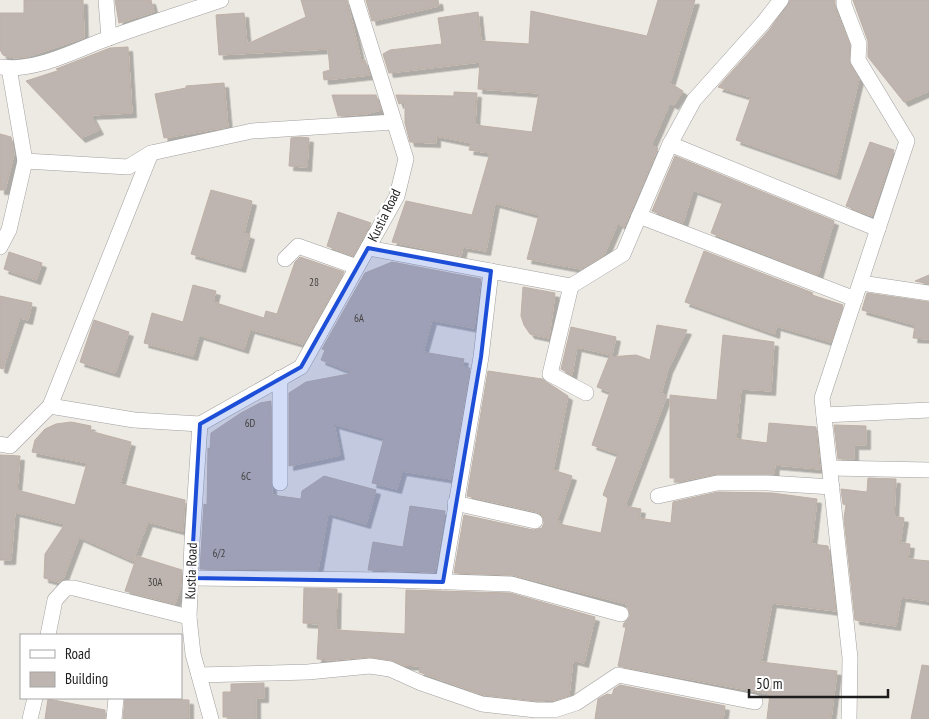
<svg xmlns="http://www.w3.org/2000/svg" width="929" height="719" font-family="'PT Sans Narrow',sans-serif">
<defs>
<filter id="shadow"><feDropShadow dx="4.5" dy="4.5" stdDeviation="0" flood-color="#0004"/></filter>
</defs>
<rect width="100%" height="100%" fill="#ede9e3"/>
<!-- building -->
<g fill="#beb5b0" stroke="#beb0a6" filter="url(#shadow)">
<polygon points="24,0 83,0 84,38 26,57 15,58 3,55 0,50 0,13 24,13"/>
<polygon points="115,0 151,0 154,12 119,23"/>
<polygon points="301,0 347,0 361,61 365,60 370,75 324,80 323,72 330,70 328,49 219,55 216,15 244,13 247,44 306,17"/>
<polygon points="366,0 438,0 439,6 372,21"/>
<polygon points="658,0 695,0 670,83 683,91 674,105 670,103 651,146 658,148 624,227 618,223 604,255 581,269 527,259 539,215 495,203 486,251 463,247 461,256 392,242 406,201 472,215 490,153 469,150 471,143 436,136 436,143 410,142 405,123 405,102 399,104 396,95 454,96 454,92 477,93 475,125 532,132 539,93 478,89 480,62 389,73 383,54 390,50 442,44 438,18 478,12 481,41 529,44 531,11 647,36"/>
<polygon points="790,0 835,0 835,8 850,45 850,64 859,79 836,175 736,140 751,97 718,87 770,29"/>
<polygon points="853,0 929,0 929,91 904,102 868,57 868,41"/>
<polygon points="128,47 132,113 91,115 99,130 81,138 26,81 60,70 56,69 110,48"/>
<polygon points="224,83 228,127 164,138 155,94 186,88 186,86"/>
<polygon points="332,95 376,95 381,110 366,114 338,116"/>
<polygon points="0,134 11,137 14,154 5,190 0,190"/>
<polygon points="300,137 309,138 307,167 289,166 291,138"/>
<polygon points="870,142 894,150 872,216 846,206"/>
<polygon points="675,156 834,221 818,275 711,233 723,201 693,190 683,223 652,211"/>
<polygon points="211,190 252,201 244,233 250,235 241,268 191,254"/>
<polygon points="338,212 371,223 353,256 327,246"/>
<polygon points="704,251 813,293 812,295 843,305 831,342 776,326 775,334 685,302"/>
<polygon points="9,252 42,263 36,280 4,269"/>
<polygon points="300,257 344,272 303,344 250,329 244,349 199,335 193,356 144,343 152,313 183,322 193,285 216,291 213,302 264,318 266,311 277,314 295,262"/>
<polygon points="392,262 481,279 474,328 432,320 423,352 464,359 462,367 470,368 451,479 402,471 397,489 372,483 384,438 334,424 340,455 289,466 289,393 306,382 354,373 321,360 325,350 322,349 365,273"/>
<polygon points="929,275 929,284 915,281"/>
<polygon points="523,287 555,293 549,338 530,334 524,325 521,316"/>
<polygon points="867,293 929,302 929,339 913,338 915,325 862,310"/>
<polygon points="0,296 32,303 28,320 20,318 3,369 0,368"/>
<polygon points="94,320 129,332 115,373 80,362"/>
<polygon points="657,325 687,330 668,369 661,394 667,395 625,506 641,509 639,518 671,523 673,502 718,492 772,493 817,499 812,544 828,546 836,611 772,603 761,662 837,671 831,719 767,719 770,694 618,666 626,627 623,627 624,623 630,616 627,604 513,575 454,573 464,515 533,530 542,528 544,523 542,514 537,512 467,496 488,371 542,379 568,396 553,470 572,476 557,520 560,521 559,524 601,533 608,498 603,495 618,454 592,445 610,392 597,387 609,357 636,355 650,360"/>
<polygon points="571,327 616,337 612,355 577,347 572,375 561,369"/>
<polygon points="723,335 774,342 771,391 741,389 736,439 767,443 769,423 816,427 820,469 775,465 774,474 717,474 676,482 676,478 670,478 670,395 717,400"/>
<polygon points="271,401 272,495 301,499 302,491 324,476 376,490 366,524 328,513 318,570 200,569 204,504 207,505 208,448 210,449 211,433 241,413 260,403"/>
<polygon points="71,422 91,426 90,431 131,442 120,484 185,500 183,531 148,522 133,561 79,537 63,579 59,582 44,578 45,554 65,524 15,512 11,560 0,560 0,455 20,456 17,490 75,505 87,463 32,452 35,440 45,429 56,424"/>
<polygon points="834,425 866,426 866,445 854,445 854,459 838,459"/>
<polygon points="868,478 896,479 894,516 904,518 900,543 910,544 908,559 929,561 929,601 901,597 896,626 855,620 844,518 846,505 843,504 841,489 867,492"/>
<polygon points="410,506 445,511 435,572 368,570 373,542 403,547"/>
<polygon points="137,556 182,570 181,586 175,604 125,591"/>
<polygon points="304,588 337,589 336,630 405,634 406,590 510,593 595,617 584,663 573,660 569,696 554,700 537,701 484,695 419,672 421,666 403,665 391,660 369,657 333,660 317,659 319,624 303,623"/>
<polygon points="922,665 929,666 929,719 911,719"/>
<polygon points="264,683 264,698 256,698 256,719 229,719 229,717 223,717 223,692 231,692 231,684"/>
<polygon points="620,685 725,706 723,719 595,719 598,699 607,694 612,695 614,689"/>
<polygon points="125,698 189,700 189,719 123,719"/>
<polygon points="48,699 105,710 105,719 45,719"/>
</g>
<g fill="none" stroke-linecap="round" stroke-linejoin="round">
<!-- minor casing -->
<g stroke="#a1a1a1" stroke-width="16">
<g id="minor">
<polyline points="106,0 109,38"/>
<polyline points="844,0 844,5 859,44 858,60 907,141 822,398 850,658 849,719"/>
<path d="M0,67C37,72 75,50 109,38C146,24 184,13 221,0"/>
<polyline points="670,144 878,229"/>
<polyline points="25,161 128,167 151,153 252,131 394,122"/>
<polyline points="639,216 855,299"/>
<polyline points="0,247 9,230 25,161 9,68"/>
<polyline points="368,248 571,286 623,254 670,144 694,100 763,23 781,0"/>
<polyline points="285,259 298,246 357,267"/>
<polyline points="861,283 929,293"/>
<polyline points="571,286 550,374 586,393"/>
<polyline points="50,406 151,153"/>
<polyline points="824,415 929,410"/>
<polyline points="200,424 301,367 397,196 406,159 356,0"/>
<polyline points="200,424 192,542 189,617 193,654 211,719"/>
<polyline points="0,444 10,446 50,406 134,420 200,424"/>
<polyline points="830,468 929,470"/>
<polyline points="280,483 280,378"/>
<polyline points="658,496 717,483 768,483 832,487"/>
<polyline points="455,503 535,521"/>
<polyline points="191,578 392,580 511,584 621,614"/>
<polyline points="443,582 481,357 491,271"/>
<polyline points="48,635 55,600 66,588 74,588 189,617"/>
<polyline points="199,675 308,672 370,666 390,669 421,683 482,704 536,710 554,710 576,703 618,675 755,702"/>
<polyline points="30,719 35,698"/>
<polyline points="114,719 116,698"/>
</g>
</g>
<!-- minor -->
<use href="#minor" stroke="#fff" stroke-width="15"/>
</g>
<!-- marked area -->
<path fill="#1d4ed8" fill-opacity="0.2" stroke="#1d4ed8" stroke-width="4" stroke-linejoin="round" d="M368,248L491,271L481,357L443,582L191,578L200,424L301,367Z"/>
<g text-anchor="middle" stroke-width="4.5" stroke-linejoin="round" paint-order="stroke">
<!-- number labels -->
<g font-size="11" fill="#454342">
<text x="314" y="286">28</text>
<text x="359" y="322">6A</text>
<text x="250" y="427">6D</text>
<text x="246" y="480">6C</text>
<text x="219" y="557">6/2</text>
<text x="155" y="586">30A</text>
</g>
<!-- street labels -->
<g font-size="14" fill="#1d1d1d" stroke="#fff">
<text transform="translate(384 215) rotate(-64)" y="5">Kustia Road</text>
<text transform="translate(191 571) rotate(-88)" y="5">Kustia Road</text>
</g>
</g>
<!-- legend -->
<rect x="20" y="634" width="162" height="65" fill="#ffffff" stroke="#a5a5a5"/>
<rect x="30" y="650" width="25" height="8" fill="#ffffff" stroke="#a5a5a5"/>
<text x="65" y="659" font-size="15" fill="#1d1d1d">Road</text>
<rect x="30" y="672" width="25" height="15" fill="#beb5b0" stroke="#a5a5a5"/>
<text x="65" y="684" font-size="15" fill="#1d1d1d">Building</text>
<!-- scale -->
<path d="M749 689v8h139v-8" fill="none" stroke="#1d1d1d" stroke-width="2.5"/>
<text x="756" y="689" font-size="15" fill="#1d1d1d" stroke="#ffffff" stroke-width="4" paint-order="stroke">50 m</text>
</svg>
